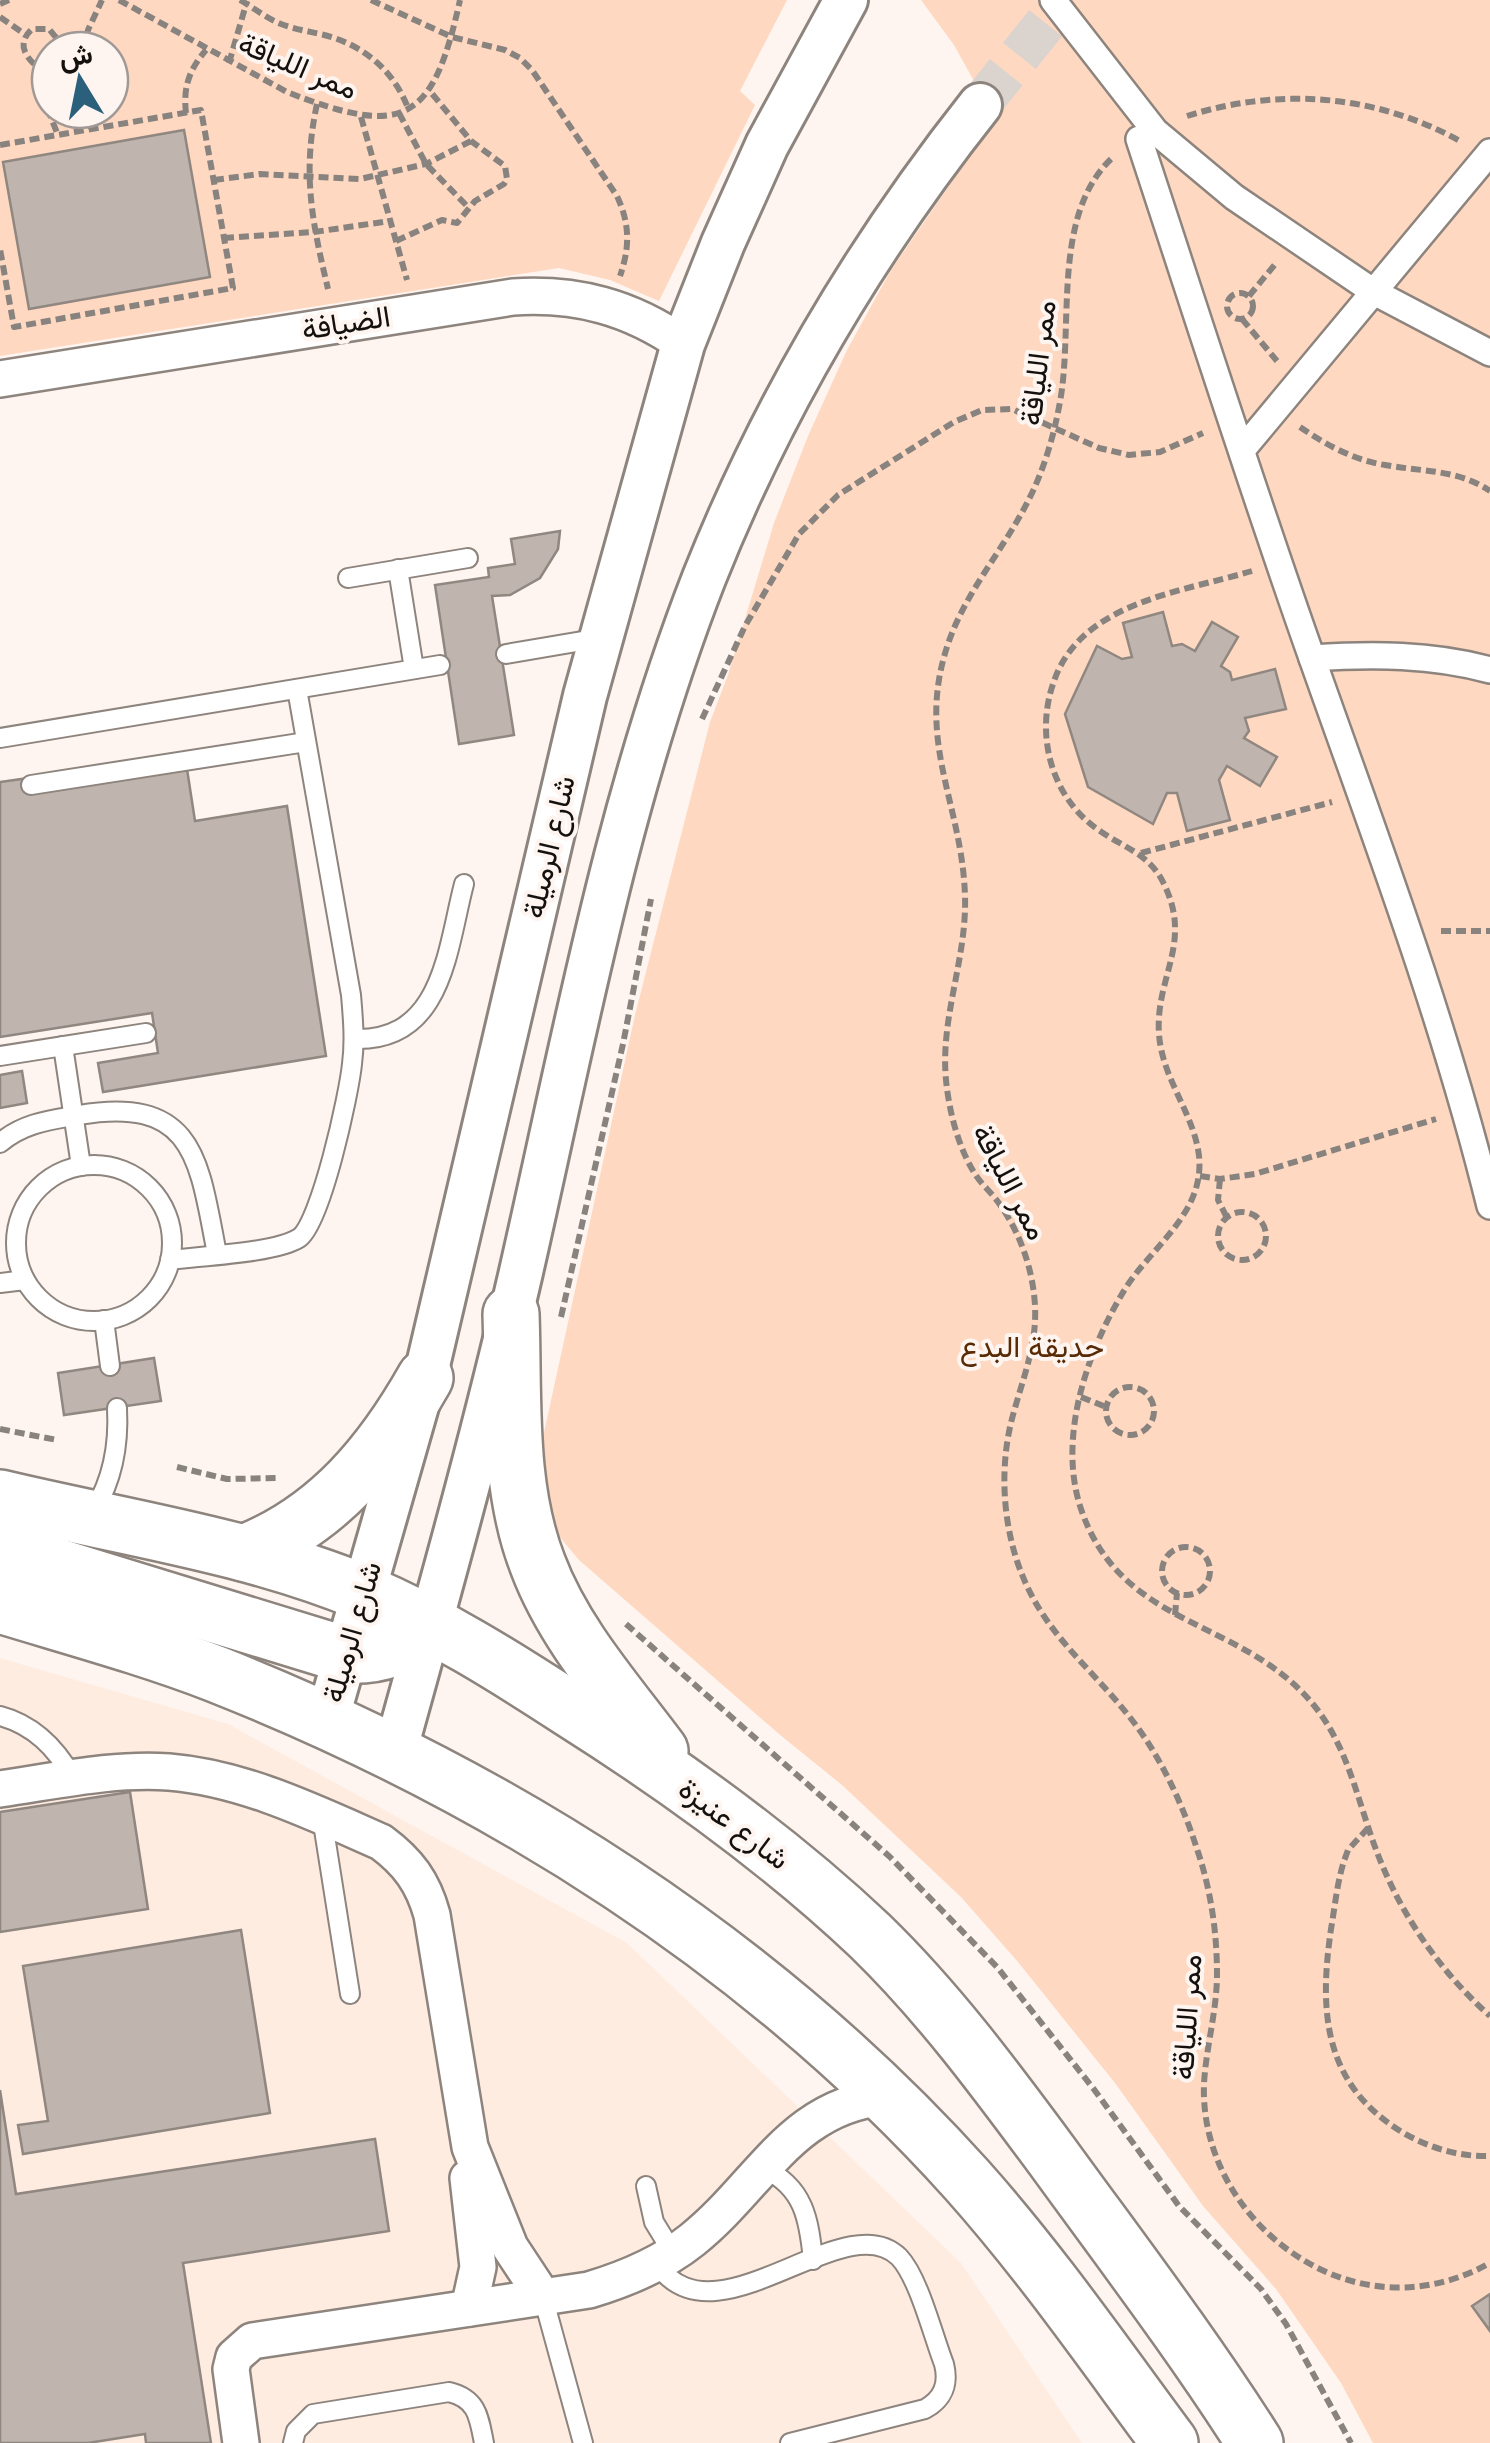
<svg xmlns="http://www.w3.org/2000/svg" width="1490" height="2443" font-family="Poppins,Vazirmatn,sans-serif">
<rect width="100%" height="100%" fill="#fef5f0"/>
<!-- built -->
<polygon fill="#ffece1" points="0,1658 228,1724 627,1943 961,2263 1082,2443 0,2443"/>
<!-- green -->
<g fill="#fed8c1" fill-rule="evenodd">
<path d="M0,0H787L740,91L755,105L659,301L610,280L559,268L0,356ZM50,50H110V110H50Z"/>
<polygon points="921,0 1490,0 1490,2443 1373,2443 1341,2383 1276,2289 1203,2206 1115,2083 1018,1962 961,1897 842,1785 779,1734 579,1560 553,1529 540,1451 635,1015 710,722 728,675 774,523 808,436 847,350 891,270 995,119 954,45"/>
</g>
<!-- building -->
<g fill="#bfb4ae" stroke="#918781" stroke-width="2.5">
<polygon points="184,130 210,277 29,309 3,162"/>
<polygon points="560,531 558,549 540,578 510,595 492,596 514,735 459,744 435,585 489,577 488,568 515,564 511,539"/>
<polygon points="1163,612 1172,646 1182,644 1195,651 1212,622 1238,637 1221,666 1230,672 1232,680 1275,669 1286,709 1245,718 1249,731 1244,738 1277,757 1260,786 1227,766 1219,780 1230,820 1187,831 1177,793 1167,793 1153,824 1088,787 1065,714 1097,646 1122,659 1132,657 1123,623"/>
<polygon points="187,769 195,821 287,806 326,1056 103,1092 98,1063 158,1053 152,1013 0,1037 0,782 29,778 32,794"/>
<polygon points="22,1071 27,1103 0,1108 0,1075"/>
<polygon points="154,1358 161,1401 64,1415 58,1373"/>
<polygon points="130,1792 148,1909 0,1932 0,1812"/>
<polygon points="241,1930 270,2113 23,2154 18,2125 48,2121 23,1966"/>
<polygon points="0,2090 16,2194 375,2139 389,2231 183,2263 211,2443 146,2443 145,2434 88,2443 0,2443"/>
<polygon points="1490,2294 1490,2331 1472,2306"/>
</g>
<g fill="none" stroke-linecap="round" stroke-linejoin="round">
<!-- tertiary-tunnel -->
<polyline stroke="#dbd3ce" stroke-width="42" stroke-dasharray="42 21" stroke-linecap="butt" points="980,105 1064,0"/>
<!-- service casing -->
<g stroke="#8e847e" stroke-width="22">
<g id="service">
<polyline points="398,569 414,669"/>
<polyline points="348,578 468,558"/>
<polyline points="506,654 600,638"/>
<polyline points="0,738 440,665"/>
<polyline points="31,785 306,742"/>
<path d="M354,1039C443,1042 447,949 464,884"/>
<polyline points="63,1046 81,1166"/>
<polyline points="0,1056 146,1033"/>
<path d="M0,1143C23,1123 50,1120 79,1115C196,1095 199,1162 217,1254"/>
<circle cx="94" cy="1243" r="78"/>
<path d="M170,1260C200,1256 276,1253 299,1238C321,1223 349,1094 352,1064C355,1041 353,1018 351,995L297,689"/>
<polyline points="0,1283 25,1280"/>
<polyline points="104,1320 110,1366"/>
<path d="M94,1510C113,1479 119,1444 117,1408"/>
<path d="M0,1716C34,1725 56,1748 73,1778"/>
<polyline points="322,1817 350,1994"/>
<path d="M763,2168C804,2187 809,2219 813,2260"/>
<polyline points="646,2186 654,2222 673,2253"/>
<path d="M657,2264C715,2349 844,2203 899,2257C919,2278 933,2336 944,2364C949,2384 943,2399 925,2409L790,2443"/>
<polyline points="543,2297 583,2443"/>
<path d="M293,2443L296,2431L313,2414L449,2392C478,2399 479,2418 484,2443"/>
</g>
</g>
<!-- pedestrian casing -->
<g stroke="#8e847e" stroke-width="30">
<g id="pedestrian">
<polyline points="1053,0 1155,131 1234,197 1374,292 1490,353"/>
<path d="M1139,139C1196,312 1251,486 1312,658C1376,839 1444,1019 1490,1206"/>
<polyline points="1242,450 1490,152"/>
<path d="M1312,658C1372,654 1432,654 1490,670"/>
</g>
</g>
<!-- minor casing -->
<g stroke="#8e847e" stroke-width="40">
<g id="minor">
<path d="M0,379L513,297C577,293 630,307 683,344"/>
<path d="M0,1789C56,1781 112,1768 169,1772C243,1778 313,1812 381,1842C408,1862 423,1882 432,1915L470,2147L510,2247L543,2297"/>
<polyline points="468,2178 478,2267 469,2308"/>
<path d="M241,2443L231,2369L234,2357L252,2341L589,2290C626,2279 662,2264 692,2240C760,2186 791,2105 886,2097"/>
</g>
</g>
<!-- tertiary casing -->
<g stroke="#8e847e" stroke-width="48">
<g id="tertiary">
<polyline points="327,1720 425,1378 585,696 683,344 723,243 767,145 846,0"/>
<path d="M395,1752C439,1593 484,1433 521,1272C574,1039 617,801 704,578C772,407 866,249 980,105"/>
</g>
</g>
<!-- primary casing -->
<g stroke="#8e847e" stroke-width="60">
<g id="primary">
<path d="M511,1314C514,1397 507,1486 538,1565C564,1634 616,1692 660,1751"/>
<path d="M0,1498C121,1527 248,1545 364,1593C437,1624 504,1666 570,1709C676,1776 779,1850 870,1936C939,2003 995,2079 1052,2156C1121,2251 1192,2344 1255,2443"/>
<path d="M0,1549L346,1655C381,1657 404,1647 430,1624"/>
<path d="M244,1553C328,1520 382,1454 425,1378"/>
<path d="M0,1605C72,1627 146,1647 216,1674C499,1786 762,1952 967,2180C1041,2263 1104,2354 1170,2443"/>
</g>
</g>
<!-- path -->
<g stroke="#89837f" stroke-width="6" stroke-dasharray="10 5" stroke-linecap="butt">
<path d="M119,0L287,92C404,138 433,123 460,0"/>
<path d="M240,0C254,8 266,18 281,24C294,29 307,31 320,34C361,43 393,69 408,108"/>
<path d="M371,0L452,37L505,50L520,58L532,70L617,196C630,224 630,247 620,276"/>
<polyline points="0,4 9,0"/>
<polyline points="0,17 26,35"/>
<polyline points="83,50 88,30 102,0"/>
<path d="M50,62L33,63C21,51 20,40 32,29H49L59,41V50"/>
<polyline points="229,63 247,1"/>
<polyline points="41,64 45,103 58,135"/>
<path d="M317,104C302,173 312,222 328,289"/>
<polyline points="89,110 91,129"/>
<path d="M186,113C183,87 189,70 206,50"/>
<polyline points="399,113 426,164 468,207"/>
<path d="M1187,116C1279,87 1375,94 1460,141"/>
<polyline points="361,117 407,280"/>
<polyline points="0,145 201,110 233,288 14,327 0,249"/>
<path d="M1111,159C1050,218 1075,330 1059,407C1053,439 1043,472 1028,501C1004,549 967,590 949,641C914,740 962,801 965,896C967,959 940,1017 946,1080C949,1111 958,1147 975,1174C981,1184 991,1192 998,1202C1020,1232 1033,1269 1035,1306C1037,1345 1023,1378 1013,1415C1000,1462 1002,1515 1017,1561C1041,1633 1088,1663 1132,1720C1162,1759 1183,1805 1198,1852C1211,1891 1217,1933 1217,1974C1217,2011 1206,2047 1204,2084C1201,2164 1252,2238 1324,2271C1379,2296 1438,2292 1490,2263"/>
<polyline points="214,180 260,174 360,179 426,164 471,141"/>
<polyline points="224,238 314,232 390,221"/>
<polyline points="396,241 442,220 457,223 475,201 504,184 507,179 505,166 471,141 429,90"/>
<circle cx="1240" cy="306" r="13"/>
<polyline points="1249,296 1277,262"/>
<polyline points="1242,319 1277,361"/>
<path d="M1300,427C1326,445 1354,460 1385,465C1423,472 1457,469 1490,491"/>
<path d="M1252,571C1182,592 1079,602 1053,684C1035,737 1052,799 1100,831C1123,847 1149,854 1163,882C1194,943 1155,976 1159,1034C1162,1079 1194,1113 1199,1156C1205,1213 1152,1246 1125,1289C1087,1351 1057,1438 1081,1509C1120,1624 1230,1618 1303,1693C1351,1742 1357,1807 1383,1867C1407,1924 1445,1976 1490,2016"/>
<polyline points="702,719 745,626 799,534 838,495 954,422 982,410 1012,409 1099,448 1129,455 1160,452 1203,433"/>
<polyline points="1141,853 1332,802"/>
<polyline points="1441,931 1490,931"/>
<polyline points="1200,1176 1220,1179 1255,1174 1436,1119"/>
<polyline points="1220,1179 1218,1200 1227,1218"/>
<circle cx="1242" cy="1236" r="24"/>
<polyline points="561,1317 623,1044 651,899"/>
<circle cx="1130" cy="1411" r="24"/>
<polyline points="1081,1397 1106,1407"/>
<polyline points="0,1429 57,1440"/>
<polyline points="177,1467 227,1479 280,1478"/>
<circle cx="1186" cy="1571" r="24"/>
<polyline points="1175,1615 1177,1593"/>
<polyline points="626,1624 890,1857 997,1967 1093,2088 1179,2206 1261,2289 1286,2324 1351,2443"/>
<path d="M1368,1828L1348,1850L1344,1861C1337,1883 1335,1906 1331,1929C1319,2011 1323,2084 1402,2132C1429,2148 1459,2157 1490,2156"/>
</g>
<!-- service -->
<use href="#service" stroke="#fff" stroke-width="18"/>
<!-- pedestrian -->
<use href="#pedestrian" stroke="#fff" stroke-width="25"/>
<!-- minor -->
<use href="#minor" stroke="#fff" stroke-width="35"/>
<!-- tertiary -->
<use href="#tertiary" stroke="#fff" stroke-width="42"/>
<!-- primary -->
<use href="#primary" stroke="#fff" stroke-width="55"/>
</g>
<g text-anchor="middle" stroke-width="8" stroke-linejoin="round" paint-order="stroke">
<!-- street labels -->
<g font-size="30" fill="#13100e" stroke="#fef5f0">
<text transform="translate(298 66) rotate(23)" y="10">ممر اللياقة</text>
<text transform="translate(346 323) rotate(-9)" y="10">الضيافة</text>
<text transform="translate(1038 363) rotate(-83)" y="10">ممر اللياقة</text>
<text transform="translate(549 847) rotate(-77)" y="10">شارع الرميلة</text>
<text transform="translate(1010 1182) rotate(62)" y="10">ممر اللياقة</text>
<text transform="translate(352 1632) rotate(-74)" y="10">شارع الرميلة</text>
<text transform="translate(734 1824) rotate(37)" y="10">شارع عنيزة</text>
<text transform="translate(1187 2017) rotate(-86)" y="10">ممر اللياقة</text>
</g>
<!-- park labels -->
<g font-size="30" fill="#582a05" stroke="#fef5f0">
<text x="1032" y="1357">حديقة البدع</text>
</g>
</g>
<!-- north arrow -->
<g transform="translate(80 80) rotate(350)"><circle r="48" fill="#fef5f0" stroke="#a09996" stroke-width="2.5"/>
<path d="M0-8L18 38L0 25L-18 38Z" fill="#2a607b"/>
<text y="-15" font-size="28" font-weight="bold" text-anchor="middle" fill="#13100e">ش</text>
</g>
</svg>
